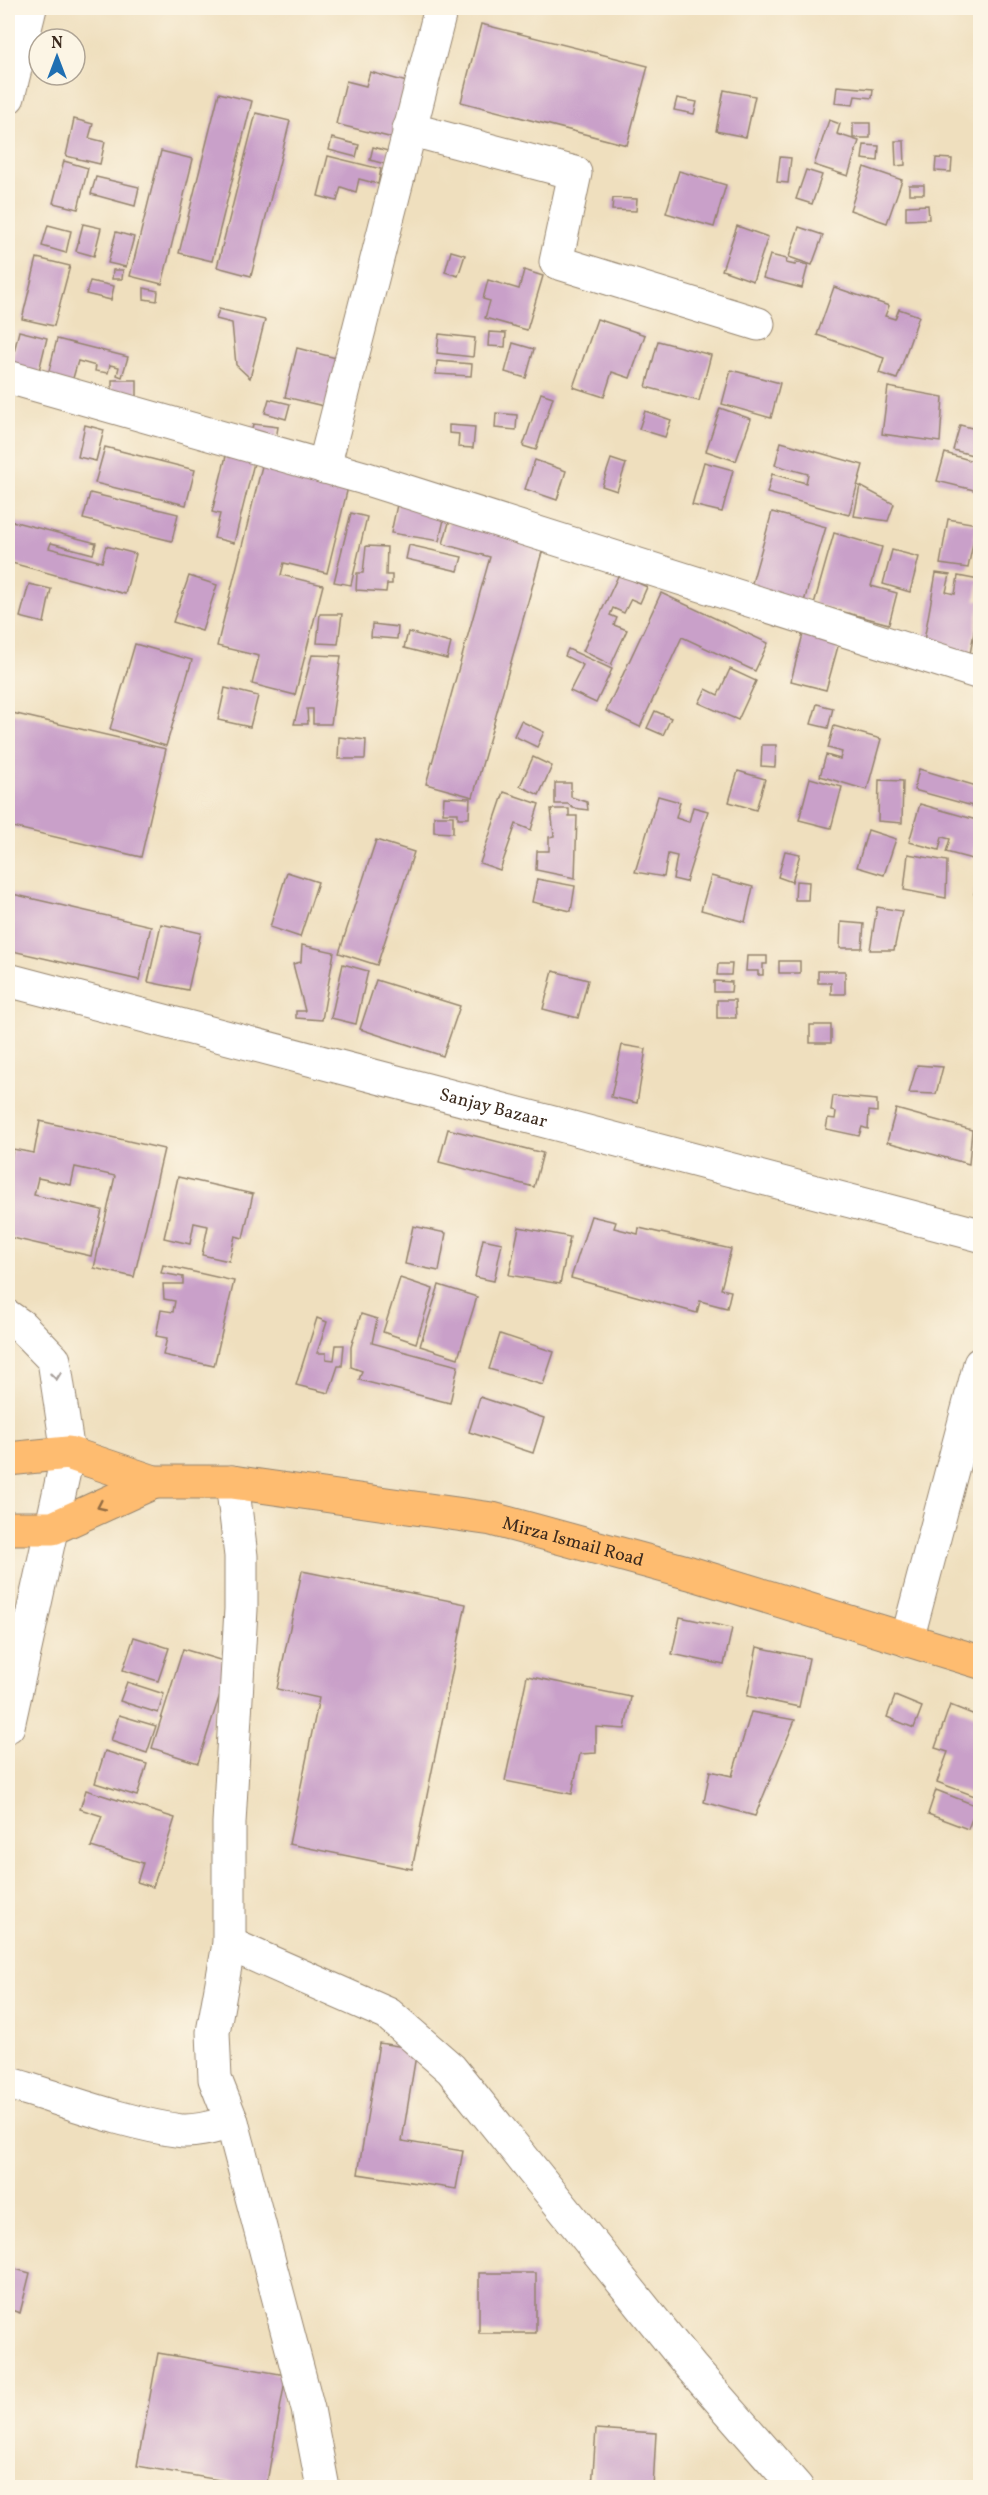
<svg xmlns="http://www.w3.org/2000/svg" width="988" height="2495" font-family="Vollkorn,serif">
<rect width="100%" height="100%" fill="#fcf5e5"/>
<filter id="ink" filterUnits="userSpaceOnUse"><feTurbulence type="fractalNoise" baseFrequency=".0167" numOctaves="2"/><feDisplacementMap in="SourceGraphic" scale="12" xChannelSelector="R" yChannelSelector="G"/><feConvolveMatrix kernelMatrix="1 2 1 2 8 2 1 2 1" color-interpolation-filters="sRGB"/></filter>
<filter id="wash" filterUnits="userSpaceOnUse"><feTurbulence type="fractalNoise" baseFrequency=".008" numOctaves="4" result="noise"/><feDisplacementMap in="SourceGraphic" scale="24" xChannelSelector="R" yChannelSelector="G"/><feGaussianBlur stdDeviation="1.35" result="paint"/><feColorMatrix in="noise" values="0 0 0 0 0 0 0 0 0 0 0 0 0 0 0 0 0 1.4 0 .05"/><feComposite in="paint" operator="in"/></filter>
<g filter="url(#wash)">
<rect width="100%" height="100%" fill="#efdfbe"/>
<g id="blocks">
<!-- building -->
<g fill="#c9a0c9">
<polygon points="481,24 648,66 627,145 461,102"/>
<polygon points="370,72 407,82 393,138 336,124 346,81 366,86"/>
<polygon points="837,86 873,89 872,98 855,96 853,105 835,103"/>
<polygon points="724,90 755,96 746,137 716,131"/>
<polygon points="219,93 252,101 212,261 179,253"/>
<polygon points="677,98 697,102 694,114 674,110"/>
<polygon points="256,113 290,121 251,276 217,267"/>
<polygon points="74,119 93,124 89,138 105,142 100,164 66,156"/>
<polygon points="829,120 840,124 837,134 859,141 848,176 814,165"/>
<rect x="853" y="123" width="17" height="15"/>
<polygon points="332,138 359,145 356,157 329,150"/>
<polygon points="895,141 904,141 905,165 896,166"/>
<polygon points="864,145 879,146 878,161 862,159"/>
<polygon points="373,147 388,151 385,164 370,160"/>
<polygon points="161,151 193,159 162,284 130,276"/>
<polygon points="328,156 381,169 378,184 359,179 356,192 341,187 337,201 318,196"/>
<polygon points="780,157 791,158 788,183 777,182"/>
<polygon points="936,158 952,159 951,172 935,171"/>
<polygon points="64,161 88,168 78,209 53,203"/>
<polygon points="864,167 902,180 887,223 850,210"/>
<polygon points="806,170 822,175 812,204 796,199"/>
<polygon points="679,171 726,185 714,227 666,213"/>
<polygon points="96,177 139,187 135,206 91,194"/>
<rect x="909" y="185" width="15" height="9"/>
<polygon points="613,198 637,199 636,211 612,210"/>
<polygon points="928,205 929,219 906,220 906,206"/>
<polygon points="83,224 101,228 94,256 76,251"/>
<polygon points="48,225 71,231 66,253 42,246"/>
<polygon points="737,226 768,237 753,281 722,270"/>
<polygon points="799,227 823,235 812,265 789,257"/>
<polygon points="116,232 134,237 126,267 108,263"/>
<polygon points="451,251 465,255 458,276 445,272"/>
<polygon points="770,255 787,259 786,263 795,265 796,262 808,265 802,288 763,278"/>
<polygon points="37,258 70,266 54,326 22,319"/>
<polygon points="113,270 123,270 122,279 112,279"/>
<polygon points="524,270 543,276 527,330 485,318 490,301 483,299 488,280 519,289"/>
<polygon points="90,281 114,286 111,300 86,294"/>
<polygon points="834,287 889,306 885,316 895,319 899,309 919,316 897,379 879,373 884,358 817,335"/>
<polygon points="144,288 158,291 157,301 144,299"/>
<polygon points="219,309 265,320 250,378 236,365 232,323 216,319"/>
<polygon points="597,319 645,335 630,378 612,372 604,397 573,387"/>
<polygon points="19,331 47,338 37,379 9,373"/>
<polygon points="489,332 506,333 505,347 488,346"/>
<polygon points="439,334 475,338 473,357 437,353"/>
<polygon points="57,339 128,357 122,377 117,375 119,367 110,365 108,373 95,371 96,366 78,361 71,385 47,379"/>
<polygon points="658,341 711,355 699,401 646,387"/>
<polygon points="513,343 534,349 526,378 505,372"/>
<polygon points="297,348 344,360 332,408 285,397"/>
<polygon points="437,361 472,364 471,376 436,374"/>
<polygon points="731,370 780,383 771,418 722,404"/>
<rect x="112" y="380" width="25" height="17"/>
<polygon points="888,387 943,397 940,442 882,434"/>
<polygon points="541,393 553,397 536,450 523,446"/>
<polygon points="269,399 290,404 286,419 265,413"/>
<polygon points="720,408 751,419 736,461 706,451"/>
<polygon points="645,411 671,420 665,437 639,429"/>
<polygon points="496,413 517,415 516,430 495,428"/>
<polygon points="253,424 278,427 275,445 250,441"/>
<polygon points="85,425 104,430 96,461 78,457"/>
<polygon points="449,425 475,427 473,448 458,447 459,434 449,433"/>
<polygon points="960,425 980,430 980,457 953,450"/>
<polygon points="781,442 863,465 849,515 767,493 772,474 806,483 808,474 775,465"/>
<polygon points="229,444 257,451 234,543 214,538 220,514 212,512"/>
<polygon points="105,447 195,470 186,505 95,483"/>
<polygon points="945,453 980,463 978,491 937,481"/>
<polygon points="264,458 350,479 327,573 284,563 281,575 323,585 295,695 252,684 259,656 217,646"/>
<polygon points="611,459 626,464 617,491 602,486"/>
<polygon points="535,460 566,471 557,500 525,489"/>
<polygon points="704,462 733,470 722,512 692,505"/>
<polygon points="860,486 894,504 888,521 854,516"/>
<polygon points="90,493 178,514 172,541 83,519"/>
<polygon points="398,500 446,511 439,541 391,533"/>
<polygon points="772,512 826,527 803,605 750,590"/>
<polygon points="351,513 367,517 351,585 334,582"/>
<polygon points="450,519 544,545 473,797 426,784 490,557 443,544"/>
<polygon points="948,519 977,524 968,568 940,564"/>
<polygon points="8,520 96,543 93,554 51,543 49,548 102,562 106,546 136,554 125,594 8,562"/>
<polygon points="834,533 882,547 871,586 897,593 889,624 814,604"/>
<polygon points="409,545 462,557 458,571 406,559"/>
<polygon points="366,546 387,547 386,575 392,575 392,584 387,584 386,592 356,590 357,573 363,573"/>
<polygon points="892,550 919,557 910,592 883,584"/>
<polygon points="936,573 950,575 946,592 955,594 958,576 979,580 975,600 980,601 970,654 923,646"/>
<polygon points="619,574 647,587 640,603 631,599 624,613 613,608 610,615 617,618 614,625 627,630 611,665 583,651"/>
<polygon points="189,576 217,585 202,631 173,622"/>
<polygon points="29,584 51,589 44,623 20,617"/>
<polygon points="661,593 768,643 755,671 682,637 640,727 606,711"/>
<polygon points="320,614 342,614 338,644 317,643"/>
<polygon points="372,624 398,627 397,639 371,637"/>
<polygon points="804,630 840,639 826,690 791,681"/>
<polygon points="408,632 451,643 447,659 404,648"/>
<polygon points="135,644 192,660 166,746 110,729"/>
<polygon points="568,649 612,669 596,703 570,691 583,665 565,656"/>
<polygon points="312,655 341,656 331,724 313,724 313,709 307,709 308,724 294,724"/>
<polygon points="730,669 756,681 738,720 699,703 706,689 718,695"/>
<polygon points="225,688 258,696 250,727 218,720"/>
<polygon points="817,704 833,708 828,728 811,724"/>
<polygon points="655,711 671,718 663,735 647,728"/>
<polygon points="8,712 166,749 141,857 8,826"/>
<polygon points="521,721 544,732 537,747 514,736"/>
<polygon points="834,726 881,739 867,790 820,776 826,755 840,759 842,752 828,748"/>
<polygon points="339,737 366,740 365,759 338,759"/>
<polygon points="762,745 776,745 775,767 761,766"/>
<polygon points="533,757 552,766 539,795 520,786"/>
<polygon points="919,769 980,787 980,808 914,790"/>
<polygon points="738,771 765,779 756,810 729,802"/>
<polygon points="810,778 842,787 831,828 799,820"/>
<polygon points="879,780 903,781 902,823 878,821"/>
<polygon points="555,783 571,783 571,797 587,802 588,810 573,808 568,804 555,804"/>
<polygon points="504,792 539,804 531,830 516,824 500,870 480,863"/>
<polygon points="658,796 680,802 676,818 689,822 693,807 708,811 686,882 673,879 677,856 668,854 664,877 635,872"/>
<polygon points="444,797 470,798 469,818 458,818 458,813 443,813"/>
<polygon points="920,804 980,821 972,859 946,852 950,839 942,837 939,850 909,842"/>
<polygon points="551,809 569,809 569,816 577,816 575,878 536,870 537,851 549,851 549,837 554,836"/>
<polygon points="434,816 453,816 453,833 434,832"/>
<polygon points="868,830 896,839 884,875 857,867"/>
<polygon points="376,840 414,852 377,965 339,953"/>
<polygon points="785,851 800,854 792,882 778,877"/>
<polygon points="908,854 947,861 946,898 904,890"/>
<polygon points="980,871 980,896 974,894"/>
<polygon points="287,872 318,882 300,937 270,927"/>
<polygon points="711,876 753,887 745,922 701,910"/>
<polygon points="537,879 575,886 571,911 532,902"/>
<polygon points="796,881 809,882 808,900 795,900"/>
<polygon points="8,893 151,926 139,980 8,950"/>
<polygon points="877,907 902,911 894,950 870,950"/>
<polygon points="841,922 864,924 862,948 840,948"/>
<polygon points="161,924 201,933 188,990 148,982"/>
<polygon points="302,945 334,952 322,1020 296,1018 296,1011 305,1011 293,964 301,962"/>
<polygon points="747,956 767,956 767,964 763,964 763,975 758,975 758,971 746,971"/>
<rect x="779" y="961" width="21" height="12"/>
<polygon points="343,964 368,971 356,1024 331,1018"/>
<polygon points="718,964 732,964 731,975 717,975"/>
<polygon points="553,971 588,980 578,1018 543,1009"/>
<polygon points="818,971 845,971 845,994 831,994 831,983 818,983"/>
<polygon points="376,980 460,1006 443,1056 360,1029"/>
<polygon points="714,981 732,982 731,992 714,992"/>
<polygon points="717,1000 735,1000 736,1018 717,1018"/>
<rect x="810" y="1025" width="21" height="18"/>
<polygon points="622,1045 646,1049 637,1103 611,1097"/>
<polygon points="917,1065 943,1067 936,1094 909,1093"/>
<polygon points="833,1096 877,1100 877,1112 869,1111 868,1129 862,1127 859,1136 826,1129 828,1118 835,1119 836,1112 831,1111"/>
<polygon points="896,1109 972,1130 969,1164 887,1142"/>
<polygon points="40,1121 164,1149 134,1277 94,1268 115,1176 75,1167 71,1185 38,1178 34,1195 102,1210 91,1256 8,1237 8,1172 13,1149 34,1153"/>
<polygon points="448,1129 543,1153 534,1187 439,1162"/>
<polygon points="178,1177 253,1194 243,1238 235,1236 229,1261 202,1255 208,1226 194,1223 190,1244 164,1238"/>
<polygon points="591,1216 616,1222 614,1228 638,1234 639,1228 731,1249 721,1289 731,1291 727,1308 700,1301 697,1313 571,1278"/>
<polygon points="413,1226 446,1233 439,1271 405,1264"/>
<polygon points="519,1227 570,1237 560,1284 509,1275"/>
<polygon points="483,1239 502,1243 494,1281 475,1277"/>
<polygon points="163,1265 234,1281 214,1366 163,1355 167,1338 156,1336 161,1310 173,1312 175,1301 164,1299 163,1284 183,1284 183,1277 161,1273"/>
<polygon points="400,1278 433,1289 416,1343 383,1332"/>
<polygon points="439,1285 477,1297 458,1358 420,1346"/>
<polygon points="361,1314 377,1319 372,1343 458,1366 450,1403 359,1380 362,1371 351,1367 351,1347"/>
<polygon points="317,1318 327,1322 317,1353 326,1353 326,1359 334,1360 336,1345 344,1345 342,1366 338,1366 329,1393 296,1385"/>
<polygon points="500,1334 554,1352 543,1385 489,1369"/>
<polygon points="480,1397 544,1418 533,1453 469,1432"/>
<polygon points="302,1571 466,1604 412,1869 289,1844 319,1698 277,1689"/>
<polygon points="680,1617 732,1628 724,1665 672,1654"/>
<polygon points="134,1637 169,1648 158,1681 123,1670"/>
<polygon points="757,1647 809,1658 799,1707 747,1696"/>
<polygon points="183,1649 230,1663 198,1763 152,1748"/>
<polygon points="527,1676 631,1697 625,1729 596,1727 596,1753 580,1754 572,1794 505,1781"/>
<polygon points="127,1682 164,1694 158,1713 120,1701"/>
<polygon points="895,1696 922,1707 914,1728 887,1717"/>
<polygon points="950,1705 980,1717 980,1798 937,1782 948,1752 935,1748"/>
<polygon points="751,1712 795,1720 755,1816 704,1802 710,1771 732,1776"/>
<polygon points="119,1715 156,1726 147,1753 111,1741"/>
<polygon points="105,1751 147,1764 137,1796 95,1783"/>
<polygon points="86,1790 175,1818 153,1887 137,1882 143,1863 91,1847 102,1816 80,1809"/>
<polygon points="936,1790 977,1806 968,1829 928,1814"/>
<polygon points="379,2043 417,2049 402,2141 463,2151 456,2189 358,2174"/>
<polygon points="8,2267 30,2273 20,2313 8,2309"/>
<rect x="479" y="2273" width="57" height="60"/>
<polygon points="158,2353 286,2375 266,2488 137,2466"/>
<polygon points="596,2429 656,2433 653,2488 592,2488"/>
</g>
</g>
</g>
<g filter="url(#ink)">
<use href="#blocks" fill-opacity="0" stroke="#95846e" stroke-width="1.5"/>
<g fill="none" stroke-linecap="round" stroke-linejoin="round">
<!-- minor casing -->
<g stroke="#95846e" stroke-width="35">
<g id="minor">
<polyline points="409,129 575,173 556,262 758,324"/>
<polyline points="8,377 364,478 980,673"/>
<polyline points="324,467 441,8"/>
<polyline points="8,1317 21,1326 54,1360 68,1453"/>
<polyline points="232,1482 241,1556 241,1609 229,1823 229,1944 213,2032 215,2079 232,2122 308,2409 323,2488"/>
<polyline points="907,1640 980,1364"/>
<polyline points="229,1944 388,2014 451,2069 691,2367 797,2488"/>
<path d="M8,2083C62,2099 126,2124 182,2131C199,2132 216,2126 232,2122"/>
</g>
</g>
<!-- tertiary casing -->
<g stroke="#95846e" stroke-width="35">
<g id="tertiary">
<polyline points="8,97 30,8"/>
<path id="s1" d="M8,980L980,1235"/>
<polyline points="8,1726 68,1453"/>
</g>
</g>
<!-- trunk casing -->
<g stroke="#95846e" stroke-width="35">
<g id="trunk">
<path id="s2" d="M8,1459L68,1453L154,1482H232L492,1519L690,1573L980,1662"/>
<polyline points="8,1528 53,1528 154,1482"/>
</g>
</g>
<!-- minor -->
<use href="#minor" stroke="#fff" stroke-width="33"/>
<!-- tertiary -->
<use href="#tertiary" stroke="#fff" stroke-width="33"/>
<!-- trunk -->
<use href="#trunk" stroke="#febc70" stroke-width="33"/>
</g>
<!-- one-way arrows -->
<defs><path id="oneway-chevron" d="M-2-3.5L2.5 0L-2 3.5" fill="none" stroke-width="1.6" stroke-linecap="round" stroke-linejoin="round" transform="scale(1.5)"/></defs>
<use stroke="#a79f9a" href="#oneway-chevron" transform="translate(56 1376) rotate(83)"/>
<use stroke="#936c43" href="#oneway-chevron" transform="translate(101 1506) rotate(155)"/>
</g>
<g text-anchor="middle" stroke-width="4.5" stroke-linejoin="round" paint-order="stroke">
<!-- street labels -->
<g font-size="18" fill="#3b2a1e" stroke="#fcf5e5">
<text dy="6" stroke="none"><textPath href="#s1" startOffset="502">Sanjay Bazaar</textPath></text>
<text dy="6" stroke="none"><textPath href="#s2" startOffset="576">Mirza Ismail Road</textPath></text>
</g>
</g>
<!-- margin -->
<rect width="988" height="2495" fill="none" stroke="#fcf5e5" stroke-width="30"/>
<!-- north arrow -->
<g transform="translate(57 57)"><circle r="28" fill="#fcf5e5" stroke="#afa495" stroke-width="1.5"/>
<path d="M0-4.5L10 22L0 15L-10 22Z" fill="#1f6fb2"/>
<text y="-9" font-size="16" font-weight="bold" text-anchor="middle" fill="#3b2a1e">N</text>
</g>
</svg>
